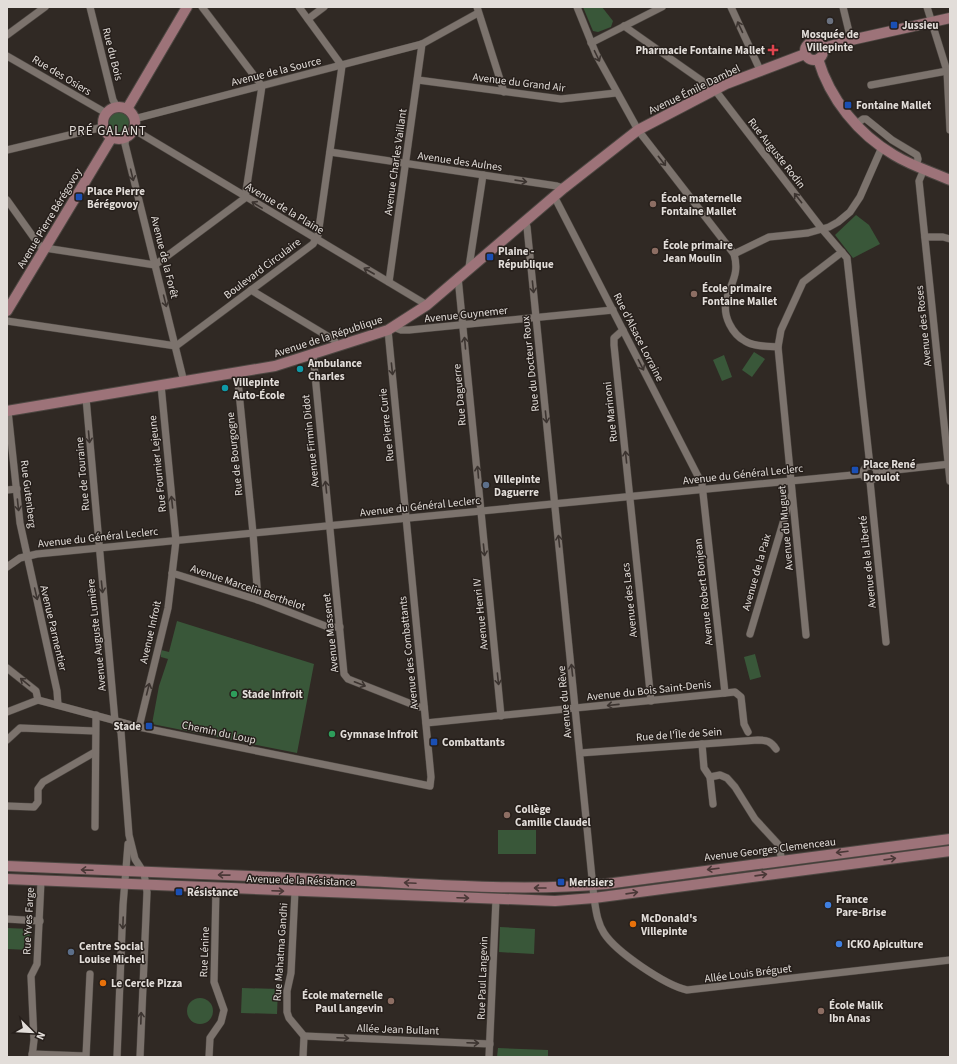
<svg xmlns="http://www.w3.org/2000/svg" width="957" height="1064" font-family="'Source Sans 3',sans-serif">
<rect width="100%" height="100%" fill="#302924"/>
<!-- green -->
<g fill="#395739">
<polygon points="583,7 602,7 613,21 611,27 598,32 593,31"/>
<circle cx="119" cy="122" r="10"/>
<polygon points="856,215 869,225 880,244 853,258 835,235"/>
<polygon points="754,352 765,359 752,377 742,370"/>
<polygon points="724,355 732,377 722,381 713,360"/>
<polygon points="177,621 314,664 297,753 152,724 159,686 168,659 161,657 161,650 169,652"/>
<polygon points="755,654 761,677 750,680 744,657"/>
<rect x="498" y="830" width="38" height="24"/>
<polygon points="500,927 535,929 534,954 499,952"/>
<polygon points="7,928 30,929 29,950 7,949"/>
<polygon points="242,988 278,989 277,1014 241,1013"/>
<circle cx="200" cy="1011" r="13"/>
<polygon points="498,1048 548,1050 548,1057 497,1057"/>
</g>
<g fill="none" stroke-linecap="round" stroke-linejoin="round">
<!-- street casing -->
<g stroke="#4d4742" stroke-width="8">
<g id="street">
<polyline points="90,7 113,100 117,107"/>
<polyline points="477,7 504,92"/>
<path d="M577,7L596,54L638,130L734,254C740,275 730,283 726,302C723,316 732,334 745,341C754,347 767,346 778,347"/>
<polyline points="731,7 761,72"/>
<polyline points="843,7 851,40"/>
<polyline points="927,7 947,71 950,130"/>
<polyline points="308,19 324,7"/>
<polyline points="624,26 715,90 822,229 847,258 870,466"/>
<polyline points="7,35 45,7"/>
<polyline points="591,43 662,7"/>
<polyline points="7,56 106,113"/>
<polyline points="418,80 561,99 616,93"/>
<polyline points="871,85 947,71"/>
<polyline points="134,119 422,44 478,13"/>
<polyline points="855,125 863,119 866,119 892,140 917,155 918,159 916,166"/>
<polyline points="133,129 427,305"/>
<polyline points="126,137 125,144 184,382"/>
<polyline points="7,150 103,127"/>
<polyline points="330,152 557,186 564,188"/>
<polyline points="924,169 919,181 950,481"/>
<polyline points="554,196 702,484 725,693"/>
<polyline points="7,200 39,245 45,248 155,265 245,198 262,86 202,7"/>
<path d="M525,221L527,227L594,898C596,910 597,922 604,933C616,952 665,985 687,990L950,960"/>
<polyline points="925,237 943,237 950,239"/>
<polyline points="734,254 769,237 808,233 829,227 838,222 850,212 860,197 882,147"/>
<polyline points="469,267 483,175"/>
<polyline points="458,277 501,716"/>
<polyline points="389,282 422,44"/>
<polyline points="251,290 334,340 338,347"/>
<polyline points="7,321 176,346 313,244 318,235 342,66 299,7"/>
<polyline points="393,327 401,330 409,330 613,310"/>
<polyline points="623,330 614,338 614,345 651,701"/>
<polyline points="313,354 344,674 348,679 419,707 424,707"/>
<polyline points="237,372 253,533 258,600"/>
<polyline points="86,398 115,721 121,732 129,835 135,859 144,873 147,892 140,1057"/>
<polyline points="8,411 20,523 57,691 58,705"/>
<circle cx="870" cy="473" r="7"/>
<polyline points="877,472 950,464"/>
<polyline points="870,481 886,642"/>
<polyline points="7,490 17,489"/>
<polyline points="7,567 20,558 37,554 863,474"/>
<polyline points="172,573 258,600 328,627 340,627"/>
<polyline points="750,634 791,496"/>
<polyline points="806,635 778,347 781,330 803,282 842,252"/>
<polyline points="7,668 36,691 38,700"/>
<polyline points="7,712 38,700 139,727 430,786 431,777 388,330"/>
<polyline points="426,723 735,692 741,697 744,724 748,732"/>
<polyline points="139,727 168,608 176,541 161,385"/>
<polyline points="7,740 20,728 95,731"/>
<polyline points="702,744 704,768 710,777 713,804"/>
<path d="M580,753L758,740C766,740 771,741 776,749"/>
<polyline points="710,777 720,775 727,778 735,787 755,819 778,844 782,860"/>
<polyline points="7,806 34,807 38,802 38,789 43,782 95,752"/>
<polyline points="95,827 96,715"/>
<polyline points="295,891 291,973 287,991 287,1012 289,1018 304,1036 303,1057"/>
<polyline points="7,919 40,921"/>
<polyline points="304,1036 490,1044"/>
<polyline points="32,1054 86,1056 90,974"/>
<polyline points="32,1057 34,1040 31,976 37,964 41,881"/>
<polyline points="117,1057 123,905 128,844"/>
<polyline points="209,1057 210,1038 221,1022 224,1010 214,982 216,888"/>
<polyline points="489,1057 496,899"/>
</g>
</g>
<!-- secondary casing -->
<g stroke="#4d4742" stroke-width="12">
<g id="secondary">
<circle cx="814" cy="51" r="9"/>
<polyline points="823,48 851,40 950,18"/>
<path d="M818,59C830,99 858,134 894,155C912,166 932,172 950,180"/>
<circle cx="119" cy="123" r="16"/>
<polyline points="127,109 187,7"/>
<polyline points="7,311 112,137"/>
<polyline points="7,411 275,366 388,330 427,305 564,188 638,130 726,84 805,54"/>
<path d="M7,866C119,871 232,875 344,880C432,884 519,892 606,884L950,839"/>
<polyline points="7,879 555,901 594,898 950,851"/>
</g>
</g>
<!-- street -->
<use href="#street" stroke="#7c736d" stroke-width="7"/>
<!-- secondary -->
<use href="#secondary" stroke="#9d7379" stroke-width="10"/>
</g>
<!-- one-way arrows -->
<defs><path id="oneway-shaft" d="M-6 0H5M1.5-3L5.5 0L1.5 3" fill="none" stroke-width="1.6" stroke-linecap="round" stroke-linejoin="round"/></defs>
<g stroke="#3c3430">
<use href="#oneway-shaft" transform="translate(740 27) rotate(-115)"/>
<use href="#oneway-shaft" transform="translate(597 56) rotate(64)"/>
<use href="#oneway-shaft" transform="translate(662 161) rotate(52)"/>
<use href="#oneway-shaft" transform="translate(132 175) rotate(76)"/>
<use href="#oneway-shaft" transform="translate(521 181) rotate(8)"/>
<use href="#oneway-shaft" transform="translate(798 198) rotate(-128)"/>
<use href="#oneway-shaft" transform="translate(257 205) rotate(-149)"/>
<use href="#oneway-shaft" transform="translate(369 271) rotate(-150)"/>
<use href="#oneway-shaft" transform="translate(533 287) rotate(84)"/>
<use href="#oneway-shaft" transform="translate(165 301) rotate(76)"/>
<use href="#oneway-shaft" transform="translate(465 343) rotate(-95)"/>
<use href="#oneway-shaft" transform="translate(641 365) rotate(63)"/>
<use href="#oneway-shaft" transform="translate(392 369) rotate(84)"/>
<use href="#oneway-shaft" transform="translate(546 417) rotate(84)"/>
<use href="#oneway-shaft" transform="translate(89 437) rotate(85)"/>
<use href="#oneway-shaft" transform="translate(626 457) rotate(-96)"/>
<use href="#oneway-shaft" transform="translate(478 472) rotate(-95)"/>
<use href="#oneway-shaft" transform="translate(326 487) rotate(-96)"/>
<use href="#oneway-shaft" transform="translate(172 502) rotate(-96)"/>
<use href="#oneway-shaft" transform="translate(18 505) rotate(84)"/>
<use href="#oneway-shaft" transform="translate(559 541) rotate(-96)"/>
<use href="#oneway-shaft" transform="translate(484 550) rotate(84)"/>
<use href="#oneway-shaft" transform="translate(102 587) rotate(84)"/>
<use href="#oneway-shaft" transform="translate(36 594) rotate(77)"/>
<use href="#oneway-shaft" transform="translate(572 670) rotate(-96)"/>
<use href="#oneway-shaft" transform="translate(498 679) rotate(84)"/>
<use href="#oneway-shaft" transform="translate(25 682) rotate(-141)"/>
<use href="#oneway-shaft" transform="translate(360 684) rotate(21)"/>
<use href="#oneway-shaft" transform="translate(148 689) rotate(-76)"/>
<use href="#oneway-shaft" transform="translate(613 705) rotate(174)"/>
<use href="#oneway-shaft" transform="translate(123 923) rotate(92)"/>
<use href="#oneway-shaft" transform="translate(141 1018) rotate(-88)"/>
<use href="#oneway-shaft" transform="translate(343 1038) rotate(3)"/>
<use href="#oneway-shaft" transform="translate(473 1043) rotate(2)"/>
</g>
<g stroke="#4a3837">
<use href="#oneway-shaft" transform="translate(842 852) rotate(173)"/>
<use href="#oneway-shaft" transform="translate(890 859) rotate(-8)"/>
<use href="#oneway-shaft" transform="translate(713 869) rotate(173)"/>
<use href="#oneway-shaft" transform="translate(87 870) rotate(-178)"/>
<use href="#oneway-shaft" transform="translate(224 875) rotate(-179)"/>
<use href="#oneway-shaft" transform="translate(761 875) rotate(-8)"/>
<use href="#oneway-shaft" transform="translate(410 883) rotate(-177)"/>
<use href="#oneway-shaft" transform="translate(540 888) rotate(-180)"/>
<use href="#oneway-shaft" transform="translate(278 891) rotate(2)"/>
<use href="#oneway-shaft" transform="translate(632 893) rotate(-8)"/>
<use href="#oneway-shaft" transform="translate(463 898) rotate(2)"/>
</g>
<!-- markers -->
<circle fill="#6b7280" stroke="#261f1b" stroke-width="1.5" cx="830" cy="21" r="4"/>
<g fill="#1a4fb4" stroke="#261f1b" stroke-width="1.5">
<rect x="890" y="21" width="8" height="8" rx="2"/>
<rect x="844" y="101" width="8" height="8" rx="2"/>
<rect x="75" y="193" width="8" height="8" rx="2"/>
<rect x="486" y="253" width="8" height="8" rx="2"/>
<rect x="851" y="466" width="8" height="8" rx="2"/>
<rect x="145" y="722" width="8" height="8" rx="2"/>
<rect x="430" y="738" width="8" height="8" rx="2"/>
<rect x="557" y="878" width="8" height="8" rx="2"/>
<rect x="175" y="888" width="8" height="8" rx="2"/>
</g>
<path fill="#e0444e" stroke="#261f1b" stroke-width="1.5" d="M771 44h4v4h4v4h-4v4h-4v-4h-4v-4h4z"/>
<g fill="#8d6e63" stroke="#261f1b" stroke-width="1.5">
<circle cx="653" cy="204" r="4"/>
<circle cx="655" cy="251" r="4"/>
<circle cx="694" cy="294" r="4"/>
<circle cx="507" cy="815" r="4"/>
<circle cx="391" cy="1001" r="4"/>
<circle cx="821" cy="1011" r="4"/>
</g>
<g fill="#0f9aa8" stroke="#261f1b" stroke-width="1.5">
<circle cx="300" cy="369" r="4"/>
<circle cx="225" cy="388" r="4"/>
</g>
<g fill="#5c6f8a" stroke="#261f1b" stroke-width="1.5">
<circle cx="486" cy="485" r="4"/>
<circle cx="71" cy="952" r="4"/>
</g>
<g fill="#2e9e5b" stroke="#261f1b" stroke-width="1.5">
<circle cx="234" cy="694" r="4"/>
<circle cx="332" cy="734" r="4"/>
</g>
<g fill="#3f7fe0" stroke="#261f1b" stroke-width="1.5">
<circle cx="828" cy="905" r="4"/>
<circle cx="839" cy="944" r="4"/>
</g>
<g fill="#e8710a" stroke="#261f1b" stroke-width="1.5">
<circle cx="633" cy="924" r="4"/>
<circle cx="103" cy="983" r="4"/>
</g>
<g text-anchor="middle" stroke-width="3" stroke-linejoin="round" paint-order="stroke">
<!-- poi labels -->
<g font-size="11" font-weight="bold" fill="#e2ddd9" stroke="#261f1b" text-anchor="start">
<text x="902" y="29">Jussieu</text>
<text x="830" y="38" text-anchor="middle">Mosquée de<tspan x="830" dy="13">Villepinte</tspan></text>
<text x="765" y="54" text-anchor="end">Pharmacie Fontaine Mallet</text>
<text x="856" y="109">Fontaine Mallet</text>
<text x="87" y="195">Place Pierre<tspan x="87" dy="13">Bérégovoy</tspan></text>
<text x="661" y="202">École maternelle<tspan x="661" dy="13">Fontaine Mallet</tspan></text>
<text x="663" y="249">École primaire<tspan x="663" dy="13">Jean Moulin</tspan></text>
<text x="498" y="255">Plaine -<tspan x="498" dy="13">République</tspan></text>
<text x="702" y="292">École primaire<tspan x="702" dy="13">Fontaine Mallet</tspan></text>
<text x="308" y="367">Ambulance<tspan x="308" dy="13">Charles</tspan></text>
<text x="233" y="386">Villepinte<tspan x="233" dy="13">Auto-École</tspan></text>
<text x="863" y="468">Place René<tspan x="863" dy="13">Droulot</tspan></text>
<text x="494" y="483">Villepinte<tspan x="494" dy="13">Daguerre</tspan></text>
<text x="242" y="698">Stade Infroit</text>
<text x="141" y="730" text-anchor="end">Stade</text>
<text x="340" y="738">Gymnase Infroit</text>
<text x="442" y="746">Combattants</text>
<text x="515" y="813">Collège<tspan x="515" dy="13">Camille Claudel</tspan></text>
<text x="569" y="886">Merisiers</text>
<text x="187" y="896">Résistance</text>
<text x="836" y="903">France<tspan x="836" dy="13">Pare-Brise</tspan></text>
<text x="641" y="922">McDonald's<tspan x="641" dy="13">Villepinte</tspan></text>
<text x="847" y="948">ICKO Apiculture</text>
<text x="79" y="950">Centre Social<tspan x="79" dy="13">Louise Michel</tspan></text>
<text x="111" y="987">Le Cercle Pizza</text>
<text x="383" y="999" text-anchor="end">École maternelle<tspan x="383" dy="13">Paul Langevin</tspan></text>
<text x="829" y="1009">École Malik<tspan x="829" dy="13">Ibn Anas</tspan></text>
</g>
<!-- street labels -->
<g font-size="11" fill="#e2ddd9" stroke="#261f1b">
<text transform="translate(113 54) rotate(76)" y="4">Rue du Bois</text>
<text transform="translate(276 71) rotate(-14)" y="4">Avenue de la Source</text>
<text transform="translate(62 75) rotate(31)" y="4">Rue des Osiers</text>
<text transform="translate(519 82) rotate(7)" y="4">Avenue du Grand Air</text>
<text transform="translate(694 89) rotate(-26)" y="4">Avenue Émile Dambel</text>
<text transform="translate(777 153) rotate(52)" y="4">Rue Auguste Rodin</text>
<text transform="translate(460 161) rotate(8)" y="4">Avenue des Aulnes</text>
<text transform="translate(395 162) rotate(-82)" y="4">Avenue Charles Vaillant</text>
<text transform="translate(285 208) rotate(31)" y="4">Avenue de la Plaine</text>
<text transform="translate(49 218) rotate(-59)" y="4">Avenue Pierre Bérégovoy</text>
<text transform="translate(165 257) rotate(76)" y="4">Avenue de la Forêt</text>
<text transform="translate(262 268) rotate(-37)" y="4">Boulevard Circulaire</text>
<text transform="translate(466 314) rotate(-6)" y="4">Avenue Guynemer</text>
<text transform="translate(923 326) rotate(-96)" y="4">Avenue des Roses</text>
<text transform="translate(328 336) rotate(-18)" y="4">Avenue de la République</text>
<text transform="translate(639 337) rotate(63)" y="4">Rue d'Alsace Lorraine</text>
<text transform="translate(530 364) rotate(-96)" y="4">Rue du Docteur Roux</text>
<text transform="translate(459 395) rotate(-95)" y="4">Rue Daguerre</text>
<text transform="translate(610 412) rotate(-96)" y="4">Rue Marinoni</text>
<text transform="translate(386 425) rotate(-96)" y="4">Rue Pierre Curie</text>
<text transform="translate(310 441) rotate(-96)" y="4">Avenue Firmin Didot</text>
<text transform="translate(234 454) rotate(-96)" y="4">Rue de Bourgogne</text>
<text transform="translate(157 464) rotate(-96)" y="4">Rue Fournier Lejeune</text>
<text transform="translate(82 474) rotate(-95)" y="4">Rue de Touraine</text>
<text transform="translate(743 474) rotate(-6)" y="4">Avenue du Général Leclerc</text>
<text transform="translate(29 494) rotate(83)" y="4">Rue Gutenberg</text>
<text transform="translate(420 506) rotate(-6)" y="4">Avenue du Général Leclerc</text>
<text transform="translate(785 528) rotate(-95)" y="4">Avenue du Muguet</text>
<text transform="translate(98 537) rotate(-6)" y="4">Avenue du Général Leclerc</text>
<text transform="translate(867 562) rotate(-96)" y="4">Avenue de la Liberté</text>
<text transform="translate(756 572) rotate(-74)" y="4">Avenue de la Paix</text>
<text transform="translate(248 587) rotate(19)" y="4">Avenue Marcelin Berthelot</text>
<text transform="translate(703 592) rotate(-96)" y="4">Avenue Robert Bonjean</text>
<text transform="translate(629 600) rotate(-96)" y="4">Avenue des Lacs</text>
<text transform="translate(480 614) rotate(-96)" y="4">Avenue Henri IV</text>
<text transform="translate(54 628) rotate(77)" y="4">Avenue Parmentier</text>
<text transform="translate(150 632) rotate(-77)" y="4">Avenue Infroit</text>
<text transform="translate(330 633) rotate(-96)" y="4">Avenue Massenet</text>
<text transform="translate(96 635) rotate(-96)" y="4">Avenue Auguste Lumière</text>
<text transform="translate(408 653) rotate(-96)" y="4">Avenue des Combattants</text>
<text transform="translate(649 690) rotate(-6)" y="4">Avenue du Bois Saint-Denis</text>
<text transform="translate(564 702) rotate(-95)" y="4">Avenue du Rêve</text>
<text transform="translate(219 732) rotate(12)" y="4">Chemin du Loup</text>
<text transform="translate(679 734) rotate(-4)" y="4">Rue de l'Île de Sein</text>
<text transform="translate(770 849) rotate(-7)" y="4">Avenue Georges Clemenceau</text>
<text transform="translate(301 880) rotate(2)" y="4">Avenue de la Résistance</text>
<text transform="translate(28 921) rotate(-87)" y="4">Rue Yves Farge</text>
<text transform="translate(204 952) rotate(-88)" y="4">Rue Lénine</text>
<text transform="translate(280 952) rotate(-86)" y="4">Rue Mahatma Gandhi</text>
<text transform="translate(748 973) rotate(-7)" y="4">Allée Louis Bréguet</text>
<text transform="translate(482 978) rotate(-88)" y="4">Rue Paul Langevin</text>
<text transform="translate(398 1029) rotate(2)" y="4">Allée Jean Bullant</text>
</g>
<!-- quarter labels -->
<g font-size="13" letter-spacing="1" fill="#e2ddd9" stroke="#261f1b">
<text x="108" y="135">PRÉ GALANT</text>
</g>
</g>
<!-- border -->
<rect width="957" height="1064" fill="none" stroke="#e2ddd9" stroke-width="16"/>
<!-- north arrow -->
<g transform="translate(32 1032) rotate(114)" stroke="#261f1b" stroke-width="3" paint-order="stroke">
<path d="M0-3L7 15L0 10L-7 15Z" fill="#e2ddd9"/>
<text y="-6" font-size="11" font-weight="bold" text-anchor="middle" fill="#e2ddd9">N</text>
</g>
</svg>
